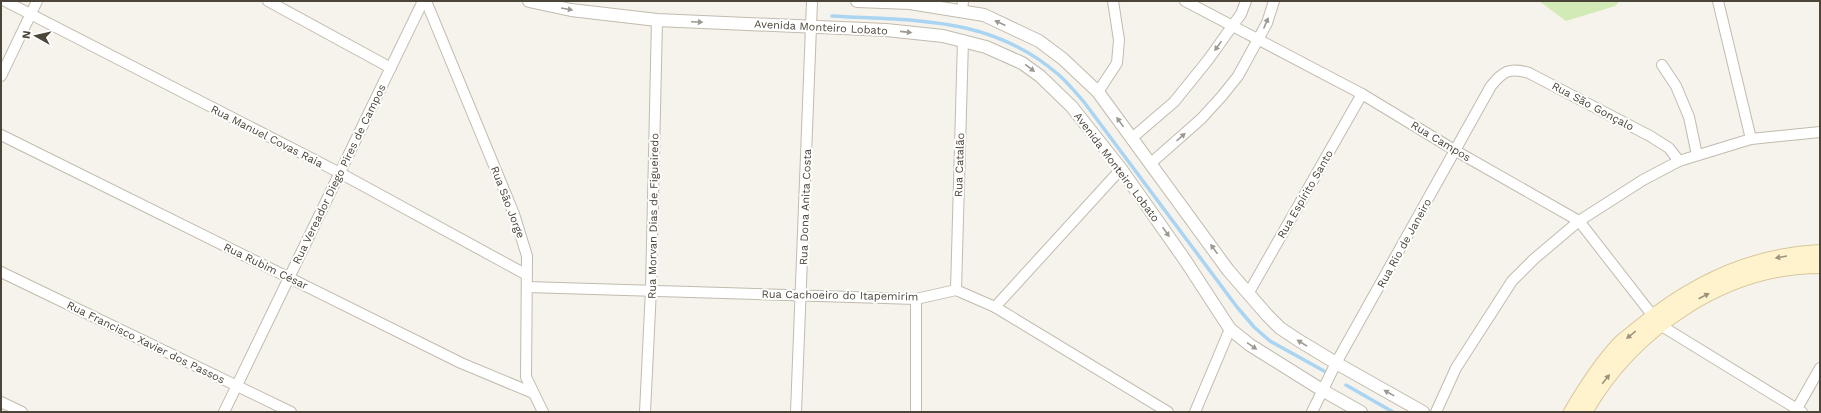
<svg xmlns="http://www.w3.org/2000/svg" width="1821" height="413" font-family="'Work Sans',sans-serif">
<rect width="100%" height="100%" fill="#f6f3ec"/>
<!-- green -->
<polygon fill="#d2eab5" points="1539,1 1620,1 1615,6 1566,21"/>
<g fill="none" stroke-linecap="round" stroke-linejoin="round">
<!-- stream -->
<g stroke="#a9d4f2" stroke-width="3.5">
<path d="M832,16C917,21 991,16 1059,75C1068,83 1076,93 1084,102L1237,307L1254,327L1270,341L1324,371"/>
<polyline points="1346,385 1393,412"/>
</g>
<!-- minor casing -->
<g stroke="#c2bbae" stroke-width="12">
<g id="minor">
<polyline points="5,1 340,173 527,275"/>
<polyline points="268,1 391,68"/>
<polyline points="426,1 514,214 527,256 526,377 543,412"/>
<polyline points="1185,1 1362,94 1456,151 1579,221 1660,325 1802,412"/>
<polyline points="1718,1 1751,139"/>
<polyline points="962,11 963,1"/>
<polyline points="1662,65 1676,86 1689,117 1697,155"/>
<polyline points="1,76 37,1"/>
<polyline points="1098,92 1117,63 1119,40 1113,1"/>
<polyline points="1,135 461,363 533,393"/>
<polyline points="1132,138 1174,102 1208,60 1233,25 1241,14 1246,1"/>
<polyline points="1151,163 1201,119 1222,96 1238,76 1267,23 1274,1"/>
<polyline points="1,272 291,412"/>
<polyline points="527,287 916,299 956,290 995,307 1168,412"/>
<polyline points="956,290 963,40"/>
<polyline points="1248,294 1362,94"/>
<polyline points="995,307 1121,169"/>
<polyline points="1,402 22,412"/>
<polyline points="224,412 423,1"/>
<polyline points="645,412 651,289 657,20"/>
<polyline points="796,412 812,1"/>
<polyline points="916,412 916,299"/>
<polyline points="1195,412 1230,329"/>
<path d="M1312,412L1336,363L1491,86C1503,71 1510,67 1529,73L1650,136L1669,148L1679,161"/>
<polyline points="1436,412 1456,368 1512,281 1534,259 1579,221 1643,180 1679,161 1751,139 1820,132"/>
<polyline points="1795,412 1820,368"/>
</g>
</g>
<!-- tertiary casing -->
<g stroke="#c2bbae" stroke-width="14">
<g id="tertiary">
<polyline points="529,1 571,10 657,20 886,30 943,36 986,47 1022,63 1040,76 1072,107 1121,169 1185,260 1230,329 1250,345 1322,390 1361,412"/>
<polyline points="857,1 910,3 984,15 1039,41 1063,59 1098,92 1228,270 1267,315 1280,328 1298,340 1336,363 1423,412"/>
</g>
</g>
<!-- secondary casing -->
<g stroke="#d6c79b" stroke-width="16">
<g id="secondary">
<path d="M1571,412C1585,388 1601,363 1620,343C1627,337 1635,331 1641,326C1693,283 1753,255 1820,252"/>
<path d="M1585,412C1632,330 1723,266 1820,266"/>
</g>
</g>
<!-- minor -->
<use href="#minor" stroke="#fff" stroke-width="10"/>
<!-- tertiary -->
<use href="#tertiary" stroke="#fff" stroke-width="12"/>
<!-- secondary -->
<use href="#secondary" stroke="#fff3cd" stroke-width="14"/>
</g>
<!-- one-way arrows -->
<defs><path id="oneway-solid" d="M-6-.8H1V-3.2L6.5 0L1 3.2V.8H-6Z"/></defs>
<g fill="#9c9892">
<use href="#oneway-solid" transform="translate(567 9) rotate(10)"/>
<use href="#oneway-solid" transform="translate(697 22) rotate(3)"/>
<use href="#oneway-solid" transform="translate(1000 23) rotate(-155)"/>
<use href="#oneway-solid" transform="translate(1266 23) rotate(-67)"/>
<use href="#oneway-solid" transform="translate(906 32) rotate(6)"/>
<use href="#oneway-solid" transform="translate(1218 46) rotate(126)"/>
<use href="#oneway-solid" transform="translate(1030 68) rotate(37)"/>
<use href="#oneway-solid" transform="translate(1120 122) rotate(-126)"/>
<use href="#oneway-solid" transform="translate(1181 137) rotate(-42)"/>
<use href="#oneway-solid" transform="translate(1166 232) rotate(55)"/>
<use href="#oneway-solid" transform="translate(1214 249) rotate(-126)"/>
<use href="#oneway-solid" transform="translate(1302 343) rotate(-148)"/>
<use href="#oneway-solid" transform="translate(1252 346) rotate(35)"/>
<use href="#oneway-solid" transform="translate(1389 393) rotate(-151)"/>
</g>
<g fill="#9c937c">
<use href="#oneway-solid" transform="translate(1781 257) rotate(170)"/>
<use href="#oneway-solid" transform="translate(1704 296) rotate(-27)"/>
<use href="#oneway-solid" transform="translate(1631 335) rotate(141)"/>
<use href="#oneway-solid" transform="translate(1606 379) rotate(-51)"/>
</g>
<g text-anchor="middle" stroke-width="4" stroke-linejoin="round" paint-order="stroke">
<!-- street labels -->
<g font-size="11" fill="#4b4439" stroke="#fff">
<text transform="translate(821 27) rotate(3)" y="4">Avenida Monteiro Lobato</text>
<text transform="translate(1593 106) rotate(28)" y="4">Rua São Gonçalo</text>
<text transform="translate(267 136) rotate(27)" y="4">Rua Manuel Covas Raia</text>
<text transform="translate(1441 141) rotate(31)" y="4">Rua Campos</text>
<text transform="translate(959 165) rotate(-88)" y="4">Rua Catalão</text>
<text transform="translate(1117 167) rotate(53)" y="4">Avenida Monteiro Lobato</text>
<text transform="translate(339 174) rotate(-64)" y="4">Rua Vereador Diego Pires de Campos</text>
<text transform="translate(1305 194) rotate(-60)" y="4">Rua Espírito Santo</text>
<text transform="translate(508 202) rotate(69)" y="4">Rua São Jorge</text>
<text transform="translate(805 207) rotate(-88)" y="4">Rua Dona Anita Costa</text>
<text transform="translate(653 216) rotate(-89)" y="4">Rua Morvan Dias de Figueiredo</text>
<text transform="translate(1404 243) rotate(-61)" y="4">Rua Rio de Janeiro</text>
<text transform="translate(266 266) rotate(26)" y="4">Rua Rubim César</text>
<text transform="translate(840 295) rotate(1)" y="4">Rua Cachoeiro do Itapemirim</text>
<text transform="translate(146 342) rotate(26)" y="4">Rua Francisco Xavier dos Passos</text>
</g>
</g>
<!-- border -->
<rect width="1821" height="413" fill="none" stroke="#4b4439" stroke-width="4"/>
<!-- north arrow -->
<g transform="translate(36 36) rotate(278)" stroke="#ffffff" stroke-width="3" paint-order="stroke">
<path d="M0-3L7 15L0 10L-7 15Z" fill="#4b4439"/>
<text y="-6" font-size="11" font-weight="bold" text-anchor="middle" fill="#4b4439">N</text>
</g>
</svg>
